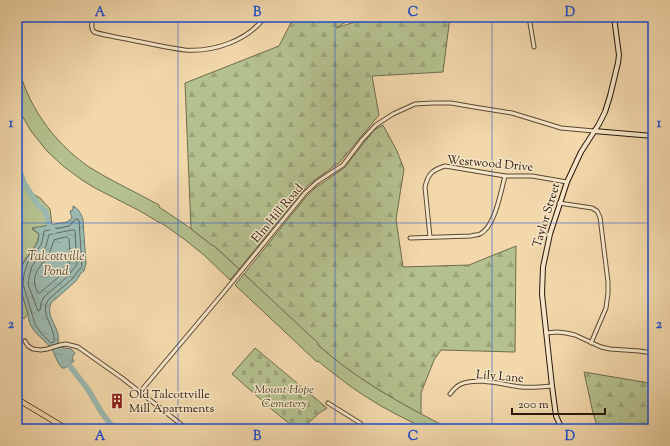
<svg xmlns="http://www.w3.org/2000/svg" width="670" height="446" font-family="'Sorts Mill Goudy',serif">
<defs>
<pattern id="forest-firs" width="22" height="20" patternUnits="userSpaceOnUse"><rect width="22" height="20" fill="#b4c08e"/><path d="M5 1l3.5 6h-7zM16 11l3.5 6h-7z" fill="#9ba479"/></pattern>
<pattern id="cemetery-stones" width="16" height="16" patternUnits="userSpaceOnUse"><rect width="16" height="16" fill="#b4c08e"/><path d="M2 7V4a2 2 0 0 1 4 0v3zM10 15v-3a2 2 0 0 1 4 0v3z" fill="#9ba479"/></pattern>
<pattern id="water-ripples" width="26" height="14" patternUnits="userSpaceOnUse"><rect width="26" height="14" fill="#9cb9af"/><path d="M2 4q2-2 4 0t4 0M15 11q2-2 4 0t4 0" fill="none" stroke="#869e95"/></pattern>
</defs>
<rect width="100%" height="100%" fill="#f2d8ab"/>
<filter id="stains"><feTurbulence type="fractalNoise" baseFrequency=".005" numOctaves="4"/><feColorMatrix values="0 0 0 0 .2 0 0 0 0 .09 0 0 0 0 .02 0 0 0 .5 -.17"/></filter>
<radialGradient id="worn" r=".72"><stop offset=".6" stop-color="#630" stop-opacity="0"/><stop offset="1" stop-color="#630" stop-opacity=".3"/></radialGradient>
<!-- forest -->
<g fill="url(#forest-firs)" stroke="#6e6c4c">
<polygon points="294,17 354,17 336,28 361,20 367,17 450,17 443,72 372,76 379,115 340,162 308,185 239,269 214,246 214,247 191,229 185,83 279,46"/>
<polygon points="383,125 397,151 404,169 396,219 403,267 469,265 516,246 515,352 441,350 434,360 421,393 421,415 387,395 357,376 339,363 318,345 317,343 244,274 305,198 315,188 344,168 374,130"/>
<polygon points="584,372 649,383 653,419 653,429 598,429 593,413"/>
</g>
<!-- cemetery -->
<polygon fill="url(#cemetery-stones)" stroke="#6e6c4c" points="255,348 327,408 318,414 302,429 296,429 275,412 232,374"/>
<!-- park -->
<g fill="#b4c08e" stroke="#6e6c4c">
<path d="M17,61C26,104 53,142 89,167C111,181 136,192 159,205V207L186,225L213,246V245L239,269L230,280L204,255L184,239L160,222V223L140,211L95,188L82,180L63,166L46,150L31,131L17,107Z"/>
<path d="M17,173L26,190L40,198L50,209L52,225L32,229L39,234C38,246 30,252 24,261C15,279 23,296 28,314L24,319L17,311Z"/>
<path d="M244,274L318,343V345C357,380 403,405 450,429H428L422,426V427C403,418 385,409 368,398C350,387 334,374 318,361L317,362L235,285Z"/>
</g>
<!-- water -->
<path fill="url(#water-ripples)" stroke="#6d786d" d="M73,206C78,208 82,215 83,220L86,264L85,267L84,271L81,273L76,281L51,303C46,314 55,323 58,334C59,339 57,343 59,347L71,349L75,353L72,358L74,361L65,368H62C56,361 55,354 51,348C42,337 28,330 28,314C23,295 14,277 26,259C32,250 39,244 39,234L32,228L67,222L72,218L70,211L73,210Z"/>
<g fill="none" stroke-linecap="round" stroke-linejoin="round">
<!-- shore -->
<g stroke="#62685d" stroke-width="1">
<path d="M76,219H78L79,221L82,266L72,279L49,299C38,313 56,327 54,342L51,343L41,333L35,324L23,284L24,274L28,262L41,245L43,238L44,231L69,226Z"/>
<polygon points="72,230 74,230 75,231 77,264 68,276 44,297 41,303 40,310 38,311 28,284 29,278 32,266 45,249 49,235"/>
<path d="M67,237L69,239C69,244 71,257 70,261C68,272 48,285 40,293H38C29,276 39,269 48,255C51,250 52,245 54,240Z"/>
</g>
<!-- river -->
<g stroke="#9cb9af" stroke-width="5.5">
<polyline points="17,164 24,183 38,205 45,211 49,224 54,231"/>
<polyline points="65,360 87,388 102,413 114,429"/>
</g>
<!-- street casing -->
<g stroke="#5a4733" stroke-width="5">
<g id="street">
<path d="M93,17C92,22 90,28 94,32C107,36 122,38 136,41C152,44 168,48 185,50C214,52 247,41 265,17"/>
<polyline points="529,17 534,47"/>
<polyline points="559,203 592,208 597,211 600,217 608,282 608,293 606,308 591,343"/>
<path d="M430,237L425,187C428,174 432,170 445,166L505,176H532L567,182"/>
<path d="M410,238L471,236C474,235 478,235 480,234C495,227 501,191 505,176"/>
<polyline points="546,333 557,332 566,333 575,335 601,347 610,349 639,351 653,353"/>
<polyline points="25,341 28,346 33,349 41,350 47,349 60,345 66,344 78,347 122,378 187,429"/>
<polyline points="140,392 224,292 305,193 317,182 343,165 362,140 376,125 393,114 415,104 433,103 451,103 474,107 512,113 561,128 594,131"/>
<path d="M450,394C453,390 457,386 461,384C477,377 504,385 521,387C531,388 542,387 552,386"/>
<polyline points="328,403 360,423 364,429"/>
</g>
</g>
<!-- secondary casing -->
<g stroke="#27170b" stroke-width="6">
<g id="secondary">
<polyline points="594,131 653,136"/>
<polyline points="562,429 556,416 552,386 542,294 543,267 550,234 567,182 581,152 599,124 605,112 610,96 618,63 619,55 614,17"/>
</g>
</g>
<!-- primary casing -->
<g stroke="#27170b" stroke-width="6">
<polyline id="primary" points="17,399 67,429"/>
</g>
<!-- highway casing -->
<g stroke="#27170b" stroke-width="8">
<polyline id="highway" points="17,427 18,429"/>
</g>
<!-- street -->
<use href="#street" stroke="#f7e6c8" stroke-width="3"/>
<!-- secondary -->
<use href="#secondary" stroke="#f7e6c8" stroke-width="4"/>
<!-- primary -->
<use href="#primary" stroke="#f2d8ab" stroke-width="4.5"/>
<!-- highway -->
<use href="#highway" stroke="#f2d8ab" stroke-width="5.5"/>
</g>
<!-- grid -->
<path fill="none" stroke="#1d4ed8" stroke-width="1" stroke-opacity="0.55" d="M178,17V429M335,17V429M492,17V429M17,223H653"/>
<!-- icons -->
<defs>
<g id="building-bare" transform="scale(1.2)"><path d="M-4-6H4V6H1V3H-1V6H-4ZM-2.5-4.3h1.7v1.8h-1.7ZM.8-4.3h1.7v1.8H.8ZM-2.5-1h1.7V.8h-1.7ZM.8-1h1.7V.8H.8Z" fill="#8f2418" stroke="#f7e6c8" stroke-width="2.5" paint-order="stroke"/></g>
</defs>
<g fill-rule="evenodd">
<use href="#building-bare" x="117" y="401"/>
</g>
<g text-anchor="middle" stroke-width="3" stroke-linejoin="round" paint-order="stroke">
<!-- street labels -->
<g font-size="12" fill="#27170b" stroke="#f7e6c8">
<text transform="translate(490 163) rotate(5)" y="4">Westwood Drive</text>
<text transform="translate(277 213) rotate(-50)" y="4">Elm Hill Road</text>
<text transform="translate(546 215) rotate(-73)" y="4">Taylor Street</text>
<text transform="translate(500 376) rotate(5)" y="4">Lily Lane</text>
</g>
<!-- park labels -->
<g font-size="12" font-style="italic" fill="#514a32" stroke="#f7e6c8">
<text x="284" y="393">Mount Hope<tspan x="284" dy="14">Cemetery</tspan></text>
</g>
<!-- poi labels -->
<g font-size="12" fill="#27170b" stroke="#f7e6c8" text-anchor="start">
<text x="129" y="398">Old Talcottville<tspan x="129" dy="14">Mill Apartments</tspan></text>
</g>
<!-- water labels -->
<g font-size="13" font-style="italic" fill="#505044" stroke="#f7e6c8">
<text x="56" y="260">Talcottville<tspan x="56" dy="15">Pond</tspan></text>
</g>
</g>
<!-- margin -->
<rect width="670" height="446" fill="none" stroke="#f2d8ab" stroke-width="44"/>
<!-- scale -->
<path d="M512 408v6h93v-6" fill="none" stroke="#27170b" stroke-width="2"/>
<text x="518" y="408" font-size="12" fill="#27170b" stroke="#f7e6c8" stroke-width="3" paint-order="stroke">200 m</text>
<rect x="22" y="22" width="626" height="402" fill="none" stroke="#1d4ed8" stroke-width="1.5"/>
<g font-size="13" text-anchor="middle" font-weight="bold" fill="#1d4ed8">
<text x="100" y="16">A</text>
<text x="257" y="16">B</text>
<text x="413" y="16">C</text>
<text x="570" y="16">D</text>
<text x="11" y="127">1</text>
<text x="659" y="127">1</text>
<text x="11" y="328">2</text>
<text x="659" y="328">2</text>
<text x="100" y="440">A</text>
<text x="257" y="440">B</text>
<text x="413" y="440">C</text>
<text x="570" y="440">D</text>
</g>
<rect width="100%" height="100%" filter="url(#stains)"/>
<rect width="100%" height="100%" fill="url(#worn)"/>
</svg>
